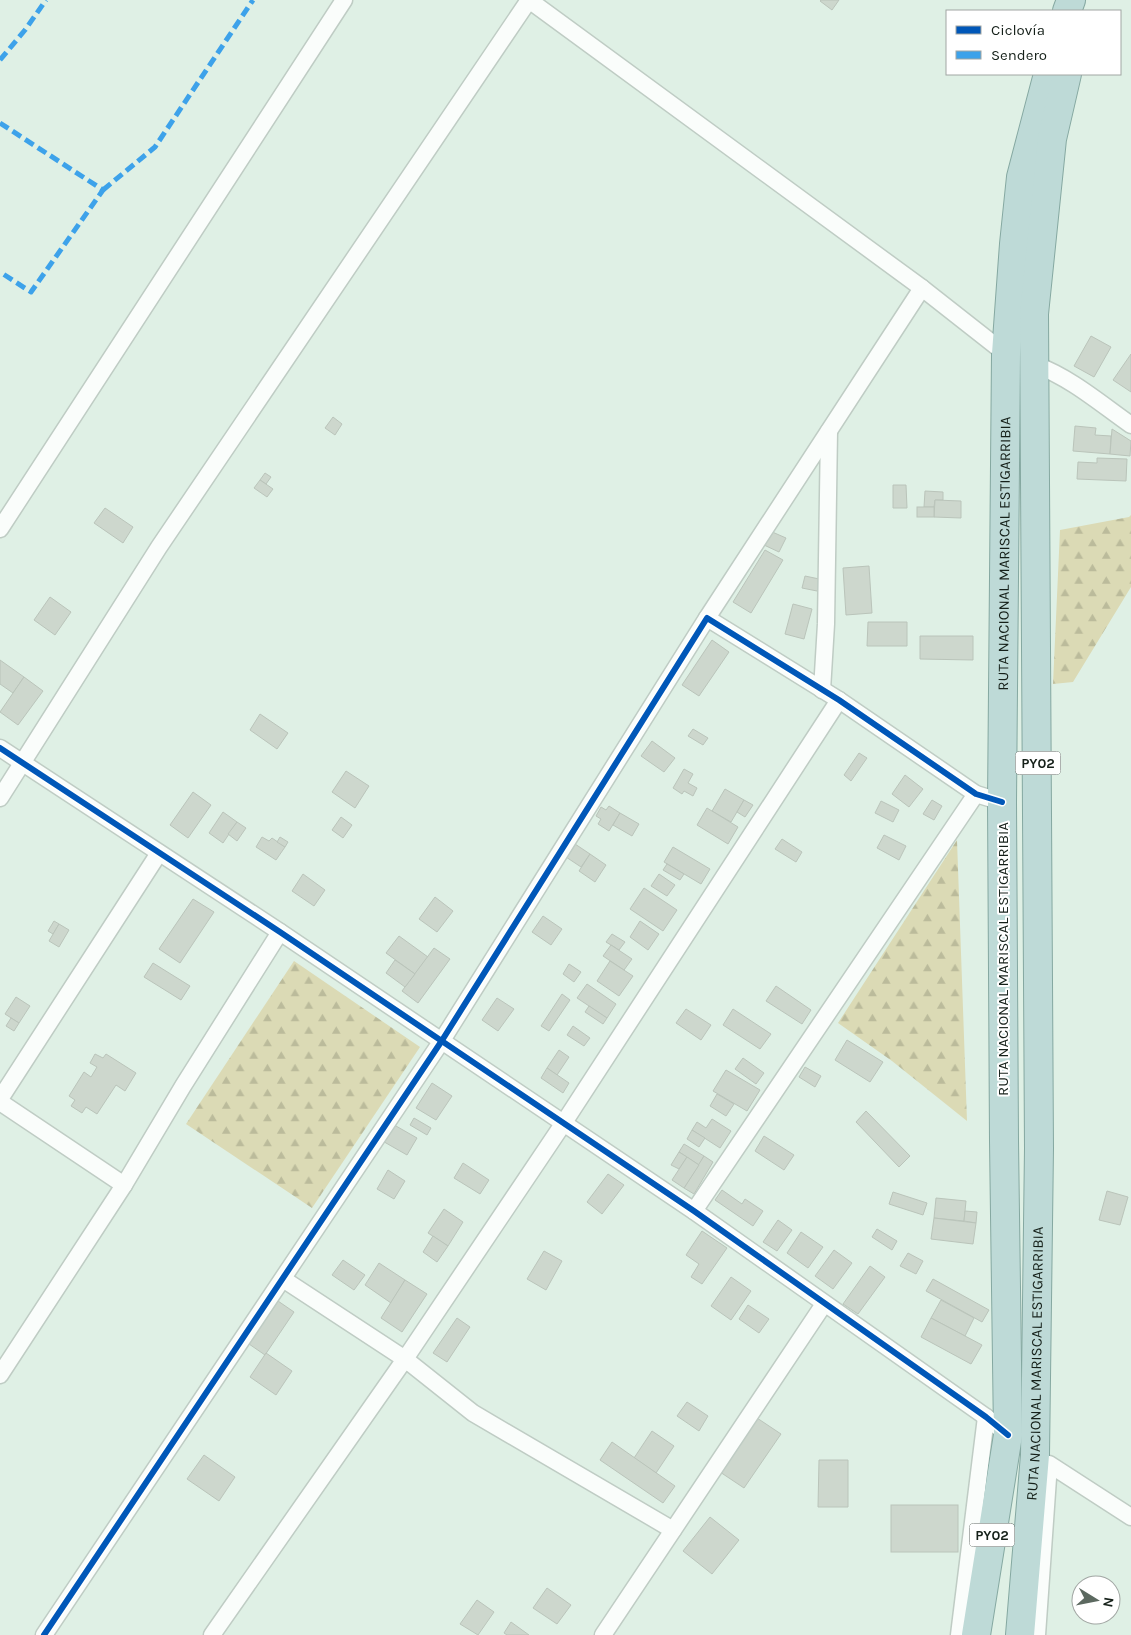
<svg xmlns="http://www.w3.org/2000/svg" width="1131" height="1635" font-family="Karla,sans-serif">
<defs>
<pattern id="forest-firs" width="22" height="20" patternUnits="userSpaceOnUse" patternTransform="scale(1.25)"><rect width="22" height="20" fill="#dbdab5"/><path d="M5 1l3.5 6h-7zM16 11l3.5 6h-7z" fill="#bbbb9b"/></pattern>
</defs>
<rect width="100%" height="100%" fill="#dff0e5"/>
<!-- forest -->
<g fill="url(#forest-firs)">
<polygon points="1131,515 1131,587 1073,682 1053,684 1060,530 1129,517"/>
<polygon points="957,840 967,1121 892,1061 838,1023"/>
<polygon points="294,961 420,1047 312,1208 186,1124"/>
</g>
<!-- building -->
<g fill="#cdd7cd" stroke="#bac4ba">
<polygon points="821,0 839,0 832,10 820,1"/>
<polygon points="1091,336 1111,347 1094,377 1074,366"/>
<polygon points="1131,354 1131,392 1113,380"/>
<polygon points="333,417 342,424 335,435 325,428"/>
<polygon points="1075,426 1096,428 1095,435 1111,436 1110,454 1073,451"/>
<polygon points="1112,429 1131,441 1130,456 1110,454"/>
<polygon points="1097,458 1127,459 1126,481 1077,479 1078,462 1097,463"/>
<polygon points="265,473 271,477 266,484 260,480"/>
<polygon points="260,480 273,489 267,497 254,488"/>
<polygon points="893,485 906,485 907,508 893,508"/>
<polygon points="925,491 943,492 943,500 935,500 934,507 924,507"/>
<polygon points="935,500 961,501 961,518 934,517"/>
<rect x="917" y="507" width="17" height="10"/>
<polygon points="105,508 133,527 123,543 94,523"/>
<polygon points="770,531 786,538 779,552 764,545"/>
<polygon points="765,550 783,560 751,613 733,602"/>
<polygon points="869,566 872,613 846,615 843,568"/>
<polygon points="805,576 824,580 822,592 802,588"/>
<polygon points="50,597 71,612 55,635 34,620"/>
<polygon points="793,604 812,609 804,639 785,634"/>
<polygon points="868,622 907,622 907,646 867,646"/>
<polygon points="920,636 973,636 973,660 920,659"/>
<polygon points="712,640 729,652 699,696 682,685"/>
<polygon points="0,660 24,677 13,693 0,684"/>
<polygon points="24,677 43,691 18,725 0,712"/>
<polygon points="260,714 288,733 277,749 250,730"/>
<polygon points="693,729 708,738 703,745 688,736"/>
<polygon points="652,741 675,758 664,772 641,756"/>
<polygon points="859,753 867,758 851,781 844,775"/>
<polygon points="684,769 693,774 688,783 697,788 693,796 684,791 682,794 673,788"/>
<polygon points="346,771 369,786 355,808 332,792"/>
<polygon points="905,775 923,789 909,807 892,794"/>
<polygon points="725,789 744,800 731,822 712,811"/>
<polygon points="193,792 211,805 188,838 170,825"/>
<polygon points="744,800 753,805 745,817 737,812"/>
<polygon points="932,800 942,806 934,820 923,814"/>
<polygon points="881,801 899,810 893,822 875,813"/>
<polygon points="609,806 620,813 609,831 598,824 601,819 596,816 601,807 606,810"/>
<polygon points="707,808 738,827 728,844 697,825"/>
<polygon points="223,812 237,822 223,843 209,833"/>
<polygon points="620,813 639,824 632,836 613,825"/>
<polygon points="341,817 352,825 343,838 332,830"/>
<polygon points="237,822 246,828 237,841 228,834"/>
<polygon points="884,835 906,846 899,860 877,848"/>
<polygon points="262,837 269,841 272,838 285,847 276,860 256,847"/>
<polygon points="280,837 288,842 285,847 277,842"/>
<polygon points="782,839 802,852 796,862 775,849"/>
<polygon points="572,842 590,854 581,867 563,855"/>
<polygon points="673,847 710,869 701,884 664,862"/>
<polygon points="590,854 606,865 595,882 579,871"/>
<polygon points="667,864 684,874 680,880 663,870"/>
<polygon points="303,874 325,890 314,906 292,891"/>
<polygon points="659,874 675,885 667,896 651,886"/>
<polygon points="644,888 677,910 663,931 630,909"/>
<polygon points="435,897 453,911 437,932 419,919"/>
<polygon points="193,899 214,912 180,963 159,949"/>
<polygon points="543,916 562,929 551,945 532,932"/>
<polygon points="54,921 59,924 53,934 48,931"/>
<polygon points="640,921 659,934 648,950 630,937"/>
<polygon points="59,924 69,930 59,947 49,941"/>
<polygon points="612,934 625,942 619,950 606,942"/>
<polygon points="399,936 428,957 415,974 386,953"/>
<polygon points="611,945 632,959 624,970 603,956"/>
<polygon points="434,948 450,959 418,1003 402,991"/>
<polygon points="395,960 415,974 405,987 386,973"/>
<polygon points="610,961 633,976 619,996 597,981"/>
<polygon points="153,963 190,986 181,1000 144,977"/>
<polygon points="569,964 581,972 574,982 563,974"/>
<polygon points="587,984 616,1004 607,1018 577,998"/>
<polygon points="776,986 811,1010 802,1024 766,1001"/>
<polygon points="562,994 570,1000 549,1031 541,1026"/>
<polygon points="16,997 30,1006 19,1023 5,1014"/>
<polygon points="497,998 514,1009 498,1031 482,1020"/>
<polygon points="589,1006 607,1018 603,1024 585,1012"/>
<polygon points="686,1009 711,1025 701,1040 676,1023"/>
<polygon points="733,1009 771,1034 760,1049 723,1025"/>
<polygon points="11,1018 19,1023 14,1031 6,1026"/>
<polygon points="573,1026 590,1038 584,1046 567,1035"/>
<polygon points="847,1040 883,1062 870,1082 835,1060"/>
<polygon points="559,1050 569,1057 557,1075 547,1068"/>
<polygon points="95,1054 103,1058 106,1054 136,1073 125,1091 116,1085 97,1114 86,1107 82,1113 71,1106 75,1100 69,1096 84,1072 91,1077 97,1067 90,1063"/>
<polygon points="743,1058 764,1073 756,1084 735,1069"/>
<polygon points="805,1067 821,1076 815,1087 799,1077"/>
<polygon points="547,1068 569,1083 563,1093 541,1078"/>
<polygon points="726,1070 760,1090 747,1111 713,1091"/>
<polygon points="432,1083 452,1096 436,1120 416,1108"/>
<polygon points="717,1094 734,1104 726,1116 710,1106"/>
<polygon points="866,1111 910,1156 899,1167 856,1122"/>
<polygon points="414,1118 431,1128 427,1135 410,1125"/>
<polygon points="712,1119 731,1131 720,1148 692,1130 697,1122 706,1128"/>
<polygon points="389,1122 417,1138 407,1155 379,1139"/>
<polygon points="692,1130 705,1138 699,1147 687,1139"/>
<polygon points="764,1136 794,1155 784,1170 755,1151"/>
<polygon points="684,1144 704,1156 699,1165 679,1152"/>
<polygon points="679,1152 687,1157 679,1169 671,1165"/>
<polygon points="704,1156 713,1162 694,1194 684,1188"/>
<polygon points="687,1157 699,1165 684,1188 672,1180"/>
<polygon points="463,1163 489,1180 480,1194 454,1178"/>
<polygon points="388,1170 405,1181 394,1199 377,1189"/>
<polygon points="608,1174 624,1185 602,1214 587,1202"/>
<polygon points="722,1190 742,1204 745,1199 763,1211 753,1226 715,1200"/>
<polygon points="1107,1191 1128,1197 1120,1225 1099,1220"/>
<polygon points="893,1192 927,1203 923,1215 889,1204"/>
<polygon points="936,1198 966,1201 964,1221 934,1218"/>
<polygon points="444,1209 463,1222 448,1246 428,1233"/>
<polygon points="965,1211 977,1212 976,1223 964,1221"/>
<polygon points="934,1218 976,1223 973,1244 931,1239"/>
<polygon points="778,1220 792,1230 777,1251 763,1242"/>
<polygon points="877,1229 897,1241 892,1250 872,1237"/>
<polygon points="702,1231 727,1248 702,1284 691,1277 699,1264 686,1255"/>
<polygon points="801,1232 823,1247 808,1268 787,1253"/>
<polygon points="433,1236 448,1246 437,1262 423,1252"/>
<polygon points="834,1250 852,1263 833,1289 815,1276"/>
<polygon points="544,1251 562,1261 546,1290 527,1279"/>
<polygon points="908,1253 923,1261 916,1274 900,1266"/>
<polygon points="343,1260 365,1275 354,1290 332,1275"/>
<polygon points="379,1263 405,1280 391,1303 365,1285"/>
<polygon points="870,1266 885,1277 858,1314 843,1304"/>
<polygon points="731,1277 751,1291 731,1320 711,1306"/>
<polygon points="933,1279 989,1310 982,1322 926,1291"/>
<polygon points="405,1280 427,1294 402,1332 381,1318"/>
<polygon points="941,1300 974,1318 965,1336 931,1318"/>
<polygon points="278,1301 294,1312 265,1355 249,1344"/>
<polygon points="748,1305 769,1319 759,1333 739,1319"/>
<polygon points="457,1318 470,1327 447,1362 433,1353"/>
<polygon points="931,1318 982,1345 971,1364 921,1337"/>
<polygon points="266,1353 292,1371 276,1395 250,1377"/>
<polygon points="687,1402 708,1416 699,1431 677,1416"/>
<polygon points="757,1418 781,1434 744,1488 720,1472"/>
<polygon points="652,1431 674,1446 656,1473 634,1458"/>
<polygon points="612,1442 675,1486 663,1503 600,1460"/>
<polygon points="204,1455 235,1477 219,1501 187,1479"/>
<polygon points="819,1460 848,1460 848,1507 818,1507"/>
<rect x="891" y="1505" width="67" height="47"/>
<polygon points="710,1517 739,1540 712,1574 683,1551"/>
<polygon points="547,1588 571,1605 557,1624 533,1608"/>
<polygon points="477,1600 494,1612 478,1635 460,1624"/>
<polygon points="511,1622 529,1635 507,1635 504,1633"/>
</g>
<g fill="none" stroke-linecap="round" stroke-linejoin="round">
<!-- street casing -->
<g stroke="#bfccc4" stroke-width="19">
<g id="street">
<polyline points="529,0 922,288 1006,354"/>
<path d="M1036,365C1071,378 1101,404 1131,425"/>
<polyline points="0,529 344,0"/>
<polyline points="707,618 922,288"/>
<polyline points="822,690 826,624 829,431"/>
<polyline points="0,748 280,932 694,1211 986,1417 1008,1435"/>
<polyline points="0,798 159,547 529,0"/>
<polyline points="0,1099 159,853"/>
<polyline points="0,1102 124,1185"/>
<polyline points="694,1211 976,794"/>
<polyline points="283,1279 405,1359 563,1124 839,700"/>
<polyline points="0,1375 124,1185 183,1086 280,932"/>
<polyline points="44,1635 441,1042 707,618 839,700 976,794 1002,802"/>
<polyline points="212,1635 405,1359 473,1413 673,1530"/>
<polyline points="603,1635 824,1304"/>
<polyline points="959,1635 986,1417"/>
<polyline points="1037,1635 1049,1464 1131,1517"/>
</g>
</g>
<!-- highway casing -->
<g stroke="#85a8a1" stroke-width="30">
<g id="highway">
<polyline points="1067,11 1071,0"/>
<path id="s1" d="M976,1635L1008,1435L1004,1141L1002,802L1006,354L1014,244L1021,177L1048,74"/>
<path id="s2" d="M1020,1635L1035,1455L1039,1148L1034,314L1052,139L1067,74"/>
</g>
</g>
<!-- street -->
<use href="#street" stroke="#fafdfb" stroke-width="16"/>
<!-- highway -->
<use href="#highway" stroke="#bedad7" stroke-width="28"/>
<!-- quiet -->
<g stroke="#3da2ea" stroke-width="5" stroke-dasharray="10 5" stroke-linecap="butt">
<polyline points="0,60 25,30 46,0"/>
<polyline points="0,123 103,190 31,292 0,272"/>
<polyline points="103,190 155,147 253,0"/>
</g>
<!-- cycleway casing -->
<g stroke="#fff" stroke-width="9">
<g id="cycleway">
<polyline points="0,748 280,932 694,1211 986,1417 1008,1435"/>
<polyline points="44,1635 441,1042 707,618 839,700 976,794 1002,802"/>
</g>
</g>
<!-- cycleway -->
<use href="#cycleway" stroke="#0057b8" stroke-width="6"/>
</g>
<g text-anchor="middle" stroke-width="4" stroke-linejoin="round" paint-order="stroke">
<!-- shield labels -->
<g fill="#fff" stroke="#5b635e" stroke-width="1">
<rect x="1015.5" y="751.5" width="45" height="23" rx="4"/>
<rect x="969.5" y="1523.5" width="45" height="23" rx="4"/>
</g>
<g font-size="14" font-weight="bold" fill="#152019">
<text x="1038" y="768">PY02</text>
<text x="992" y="1540">PY02</text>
</g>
<!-- street labels -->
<g font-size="15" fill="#152019" stroke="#fff">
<text dy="5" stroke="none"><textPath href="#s1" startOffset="1084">RUTA NACIONAL MARISCAL ESTIGARRIBIA</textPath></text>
<text transform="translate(1003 959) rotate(-90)" y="5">RUTA NACIONAL MARISCAL ESTIGARRIBIA</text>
<text dy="5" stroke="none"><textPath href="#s2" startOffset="272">RUTA NACIONAL MARISCAL ESTIGARRIBIA</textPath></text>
</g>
</g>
<!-- legend -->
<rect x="946" y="10" width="175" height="65" fill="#ffffff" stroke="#a1a6a3"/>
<rect x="956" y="26" width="25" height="8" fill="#0057b8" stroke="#a1a6a3"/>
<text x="991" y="35" font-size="15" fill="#152019">Ciclovía</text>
<rect x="956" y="51" width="25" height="8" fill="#3da2ea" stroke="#a1a6a3"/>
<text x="991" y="60" font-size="15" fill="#152019">Sendero</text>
<!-- north arrow -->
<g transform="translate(1096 1600) rotate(100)"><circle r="24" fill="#ffffff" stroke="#a1a6a3"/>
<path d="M0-4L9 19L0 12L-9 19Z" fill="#5c6960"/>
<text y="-8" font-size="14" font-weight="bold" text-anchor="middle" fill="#152019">N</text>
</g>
</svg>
